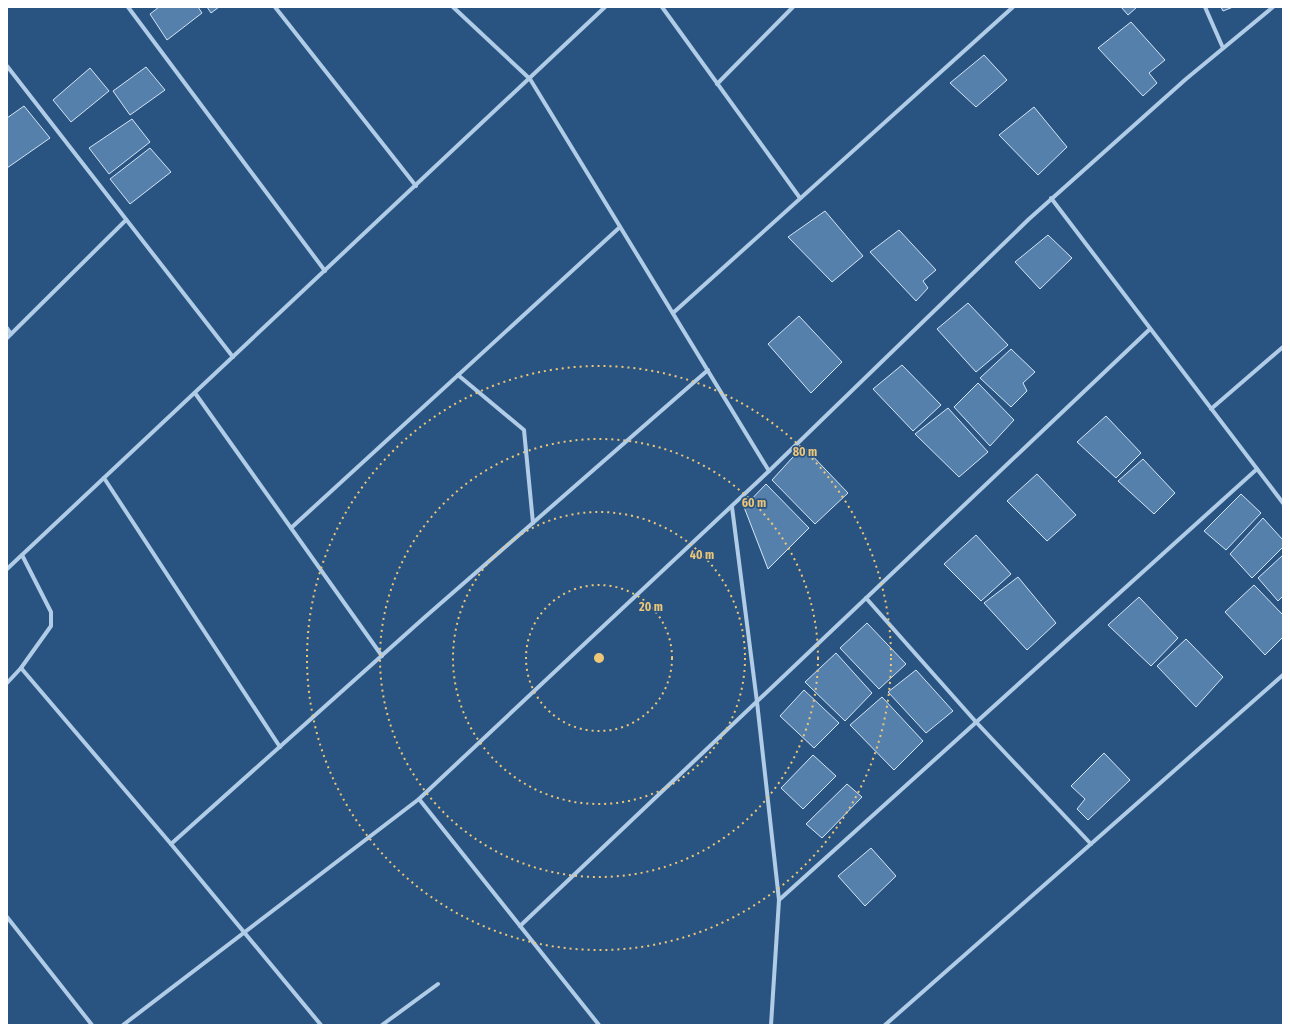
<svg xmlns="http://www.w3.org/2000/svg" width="1290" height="1032" font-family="'Fira Sans Condensed',sans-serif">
<rect width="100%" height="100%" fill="#295482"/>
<!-- building -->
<g fill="#5580ac" stroke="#d4e5f5">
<polygon points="159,7 198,7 202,13 167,40 150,14"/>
<polygon points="207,7 219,7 211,13"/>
<polygon points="1121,7 1137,7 1128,15"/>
<polygon points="1221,7 1233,7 1223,11"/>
<polygon points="1131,22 1165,60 1149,73 1157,83 1143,96 1098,48"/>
<polygon points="984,55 1007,80 976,107 950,83"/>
<polygon points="146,67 165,90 130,115 113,91"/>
<polygon points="90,68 109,91 71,122 53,100"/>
<polygon points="24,106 50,138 7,168 7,118"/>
<polygon points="1034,107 1067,147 1038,175 999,135"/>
<polygon points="132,119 150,142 109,174 89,148"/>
<polygon points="150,148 171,172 130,204 110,179"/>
<polygon points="825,211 863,256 832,282 788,237"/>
<polygon points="899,230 936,270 923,281 928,288 916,301 870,252"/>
<polygon points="1048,235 1072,258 1040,289 1015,262"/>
<polygon points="968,303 1008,345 976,372 937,329"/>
<polygon points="799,316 842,362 811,393 768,344"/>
<polygon points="1011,349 1035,372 1023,383 1027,391 1011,407 980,378"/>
<polygon points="902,365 941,405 913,431 873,389"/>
<polygon points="978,383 1014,420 990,446 954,407"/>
<polygon points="948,408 988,452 959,477 915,434"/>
<polygon points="1106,416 1141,453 1116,478 1077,442"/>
<polygon points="803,446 848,493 815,524 772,480"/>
<polygon points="1143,459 1175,493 1154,514 1118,481"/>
<polygon points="1037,474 1076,515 1047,541 1007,501"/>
<polygon points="766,484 809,528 768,569 744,507"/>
<polygon points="1241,494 1261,513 1226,550 1204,531"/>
<polygon points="1263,518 1283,540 1283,547 1252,578 1230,554"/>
<polygon points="976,535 1011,574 981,601 944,564"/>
<polygon points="1283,555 1283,596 1278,601 1258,578"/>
<polygon points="1018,577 1056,623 1027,650 984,603"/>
<polygon points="1254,585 1283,615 1283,637 1265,655 1225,612"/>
<polygon points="1139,597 1178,638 1151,666 1108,625"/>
<polygon points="867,623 906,664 879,689 840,648"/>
<polygon points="1186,639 1223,677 1196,707 1157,666"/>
<polygon points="836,653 872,693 845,721 805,682"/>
<polygon points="916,670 953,711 926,733 888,692"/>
<polygon points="804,690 839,723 814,748 780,716"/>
<polygon points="882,697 923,741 894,770 850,725"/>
<polygon points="1104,753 1130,780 1088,820 1077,809 1085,799 1071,786"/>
<polygon points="813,755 836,776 803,809 781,788"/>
<polygon points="847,784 862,797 822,838 806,824"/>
<polygon points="871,848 896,876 865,906 838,876"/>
</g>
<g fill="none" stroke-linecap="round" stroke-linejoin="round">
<!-- street -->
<g stroke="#b1cce6" stroke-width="4">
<polyline points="128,7 325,271"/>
<polyline points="275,7 416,186"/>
<polyline points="453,7 530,79 769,471"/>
<polyline points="662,7 800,198"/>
<polyline points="1205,7 1223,48"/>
<polyline points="7,66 233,357"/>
<polyline points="717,84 793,7"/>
<polyline points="1051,198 1283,503"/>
<polyline points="673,313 1013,7"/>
<polyline points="7,328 11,334"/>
<polyline points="7,338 126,220"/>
<polyline points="458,375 524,430 533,523"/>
<polyline points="195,393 382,656"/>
<polyline points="1211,409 1283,347"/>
<polyline points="104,478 280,747"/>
<polyline points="732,507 757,702 779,900 771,1025"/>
<polyline points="291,528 620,227"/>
<polyline points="7,569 605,7"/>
<polyline points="866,598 976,722 1091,844"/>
<polyline points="21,668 171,844"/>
<polyline points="7,683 21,668 51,626 51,612 22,555"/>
<polyline points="419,799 599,1025"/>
<polyline points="779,900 1257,469"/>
<polyline points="7,917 92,1025"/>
<polyline points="520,926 1150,329"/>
<polyline points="123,1025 419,799 769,471 1029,219 1186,79 1273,7"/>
<polyline points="321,1025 171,844 425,617 708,370"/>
<polyline points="382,1025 438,984"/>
<polyline points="885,1025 1283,675"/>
</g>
</g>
<!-- distance rings -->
<g fill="none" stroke="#edc678" stroke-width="2" stroke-dasharray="2 4">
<circle cx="599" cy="658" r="73"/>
<circle cx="599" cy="658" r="146"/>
<circle cx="599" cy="658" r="219"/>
<circle cx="599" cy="658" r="292"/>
</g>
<circle cx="599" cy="658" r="6" fill="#edc678" stroke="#295482" stroke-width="2"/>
<g font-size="12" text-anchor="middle" font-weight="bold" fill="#edc678" stroke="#295482" stroke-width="3.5" stroke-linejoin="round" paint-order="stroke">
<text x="805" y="456">80 m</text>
<text x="754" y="507">60 m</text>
<text x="702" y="559">40 m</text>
<text x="651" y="611">20 m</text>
</g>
<!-- border -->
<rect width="1290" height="1032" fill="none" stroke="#ffffff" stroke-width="16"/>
</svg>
